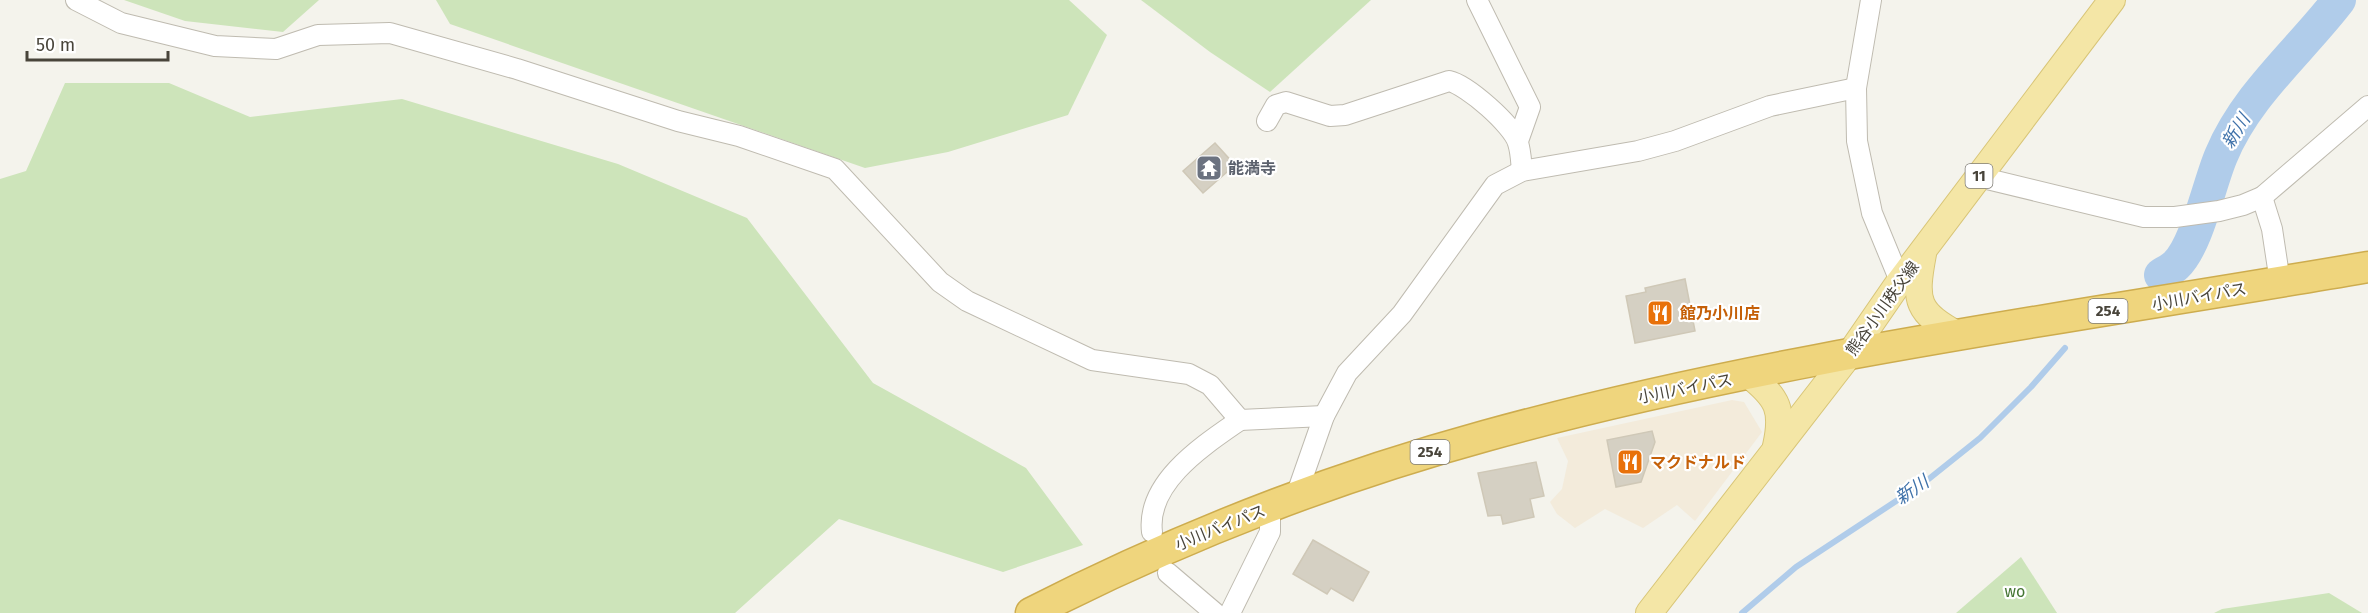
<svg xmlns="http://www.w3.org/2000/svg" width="2368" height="613" font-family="'Fira Sans','Noto Sans JP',sans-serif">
<rect width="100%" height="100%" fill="#f4f3ec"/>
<!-- commercial -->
<polygon fill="#f3ebdb" points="1732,400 1744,402 1762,432 1695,521 1677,505 1643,528 1605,509 1575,528 1557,514 1550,502 1562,489 1568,461 1557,438"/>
<!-- green -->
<g fill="#cde4ba">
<polygon points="124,0 319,0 283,32 185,21"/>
<polygon points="436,0 1069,0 1107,35 1068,115 948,152 865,168 450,24"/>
<polygon points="1141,0 1371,0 1270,92 1210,52"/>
<polygon points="65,83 169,83 250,117 402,99 618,164 747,218 873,383 1026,468 1083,545 1003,572 839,519 735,613 0,613 0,179 26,171"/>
<polygon points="2021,557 2057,613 1956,613"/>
<polygon points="2329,593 2362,613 2214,613 2222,609"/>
</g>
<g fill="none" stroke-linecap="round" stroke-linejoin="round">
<!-- stream -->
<polyline stroke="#b0ccea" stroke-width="6" points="1742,613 1796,567 1925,482 1980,438 2031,387 2065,348"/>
<!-- river -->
<path stroke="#b0ccea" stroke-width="34" d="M2161,275C2166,272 2172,269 2176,265C2197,245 2209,184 2221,156C2246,95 2300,51 2339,0"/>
</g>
<!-- building -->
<g fill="#d5d0c3" stroke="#cfc8b7" stroke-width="1.5">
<polygon points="1215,143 1235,165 1203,193 1183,171"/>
<polygon points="1685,279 1695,331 1635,343 1626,296 1646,292 1645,288"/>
<polygon points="1652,431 1655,442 1641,482 1616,487 1607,440"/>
<polygon points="1536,462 1544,496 1530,499 1534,517 1503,524 1501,515 1488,516 1478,473"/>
<polygon points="1313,540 1369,572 1353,601 1331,588 1327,594 1293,574"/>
</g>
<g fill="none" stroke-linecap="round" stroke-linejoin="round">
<!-- minor casing -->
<g stroke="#bfbbb0" stroke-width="22">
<g id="minor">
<polyline points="76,0 121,23 215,46 276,49 318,35 390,33 517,69 678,121 739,136 835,169 940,282 967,301 1092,360 1189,374 1210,385 1240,420 1324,416"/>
<polyline points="1477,0 1530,107 1518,141"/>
<polyline points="1871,0 1856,88 1857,141 1872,213 1900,281"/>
<path d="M1267,121L1276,105L1286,102L1330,116L1345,115L1449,81C1467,85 1513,125 1518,143C1521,152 1521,162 1522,171"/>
<polyline points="1979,177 2144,217 2175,217 2219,211 2243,205 2262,197 2368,106"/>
<polyline points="2262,197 2272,229 2280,282"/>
<polyline points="1296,496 1324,416 1347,373 1402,314 1495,185 1522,171 1638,151 1675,141 1770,106 1856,88"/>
<path d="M1152,532C1146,482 1204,445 1240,420"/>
<polyline points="1168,573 1215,613"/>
<polyline points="1230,613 1270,532 1270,506"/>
</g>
</g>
<!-- major casing -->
<g stroke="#d8c577" stroke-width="28">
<g id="major">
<path d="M1923,254C1914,302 1916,312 1960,336"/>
<path d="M1749,375C1778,398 1784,410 1776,446"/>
<polyline points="1649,613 1849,355 1900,281 2112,0"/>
</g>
</g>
<!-- highway casing -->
<g stroke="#cdac4e" stroke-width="33">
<path id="highway" d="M1031,613C1176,539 1328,479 1485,436C1773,356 2073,318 2368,267"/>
</g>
<!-- minor -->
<use href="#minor" stroke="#fff" stroke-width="20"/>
<!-- major -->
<use href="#major" stroke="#f4e6a6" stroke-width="26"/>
<!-- highway -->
<use href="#highway" stroke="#efd57d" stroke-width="30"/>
</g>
<!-- icons -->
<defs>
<g id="temple-square" transform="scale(1.35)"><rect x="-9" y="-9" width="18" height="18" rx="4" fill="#6b7280" stroke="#fff"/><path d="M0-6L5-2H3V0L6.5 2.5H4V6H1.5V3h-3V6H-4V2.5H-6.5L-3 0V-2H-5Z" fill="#fff"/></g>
<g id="restaurant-square" transform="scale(1.35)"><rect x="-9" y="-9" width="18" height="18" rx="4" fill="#e8710a" stroke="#fff"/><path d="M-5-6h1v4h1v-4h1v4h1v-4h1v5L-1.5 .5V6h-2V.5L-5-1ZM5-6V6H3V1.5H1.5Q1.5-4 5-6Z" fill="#fff"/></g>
</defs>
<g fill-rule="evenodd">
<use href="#temple-square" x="1209" y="168"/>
<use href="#restaurant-square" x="1660" y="313"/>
<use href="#restaurant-square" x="1630" y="462"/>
</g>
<g text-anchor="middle" stroke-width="4.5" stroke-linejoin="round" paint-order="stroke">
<!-- shield labels -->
<g fill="#fff" stroke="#7f7c75" stroke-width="1.5">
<rect x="1965.5" y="164" width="27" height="24" rx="4.5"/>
<rect x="2088.5" y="299" width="39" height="24" rx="4.5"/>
<rect x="1410.5" y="440" width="39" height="24" rx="4.5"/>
</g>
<g font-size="15" font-weight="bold" fill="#48443a">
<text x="1979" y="181">11</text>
<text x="2108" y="316">254</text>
<text x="1430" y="457">254</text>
</g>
<!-- worship labels -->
<g font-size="16" font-weight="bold" fill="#5b616d" stroke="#fff" text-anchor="start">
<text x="1228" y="174">能満寺</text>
</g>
<!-- street labels -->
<g font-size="16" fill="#48443a" stroke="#fff">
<text transform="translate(2199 296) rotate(-10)" y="6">小川バイパス</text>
<text transform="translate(1882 308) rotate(-54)" y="6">熊谷小川秩父線</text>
<text transform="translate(1685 388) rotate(-11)" y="6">小川バイパス</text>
<text transform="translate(1220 527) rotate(-22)" y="6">小川バイパス</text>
</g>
<!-- food labels -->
<g font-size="16" font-weight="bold" fill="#c56008" stroke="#fff" text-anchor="start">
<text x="1680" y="319">館乃小川店</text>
<text x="1650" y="468">マクドナルド</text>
</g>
<!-- park labels -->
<g font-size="16" fill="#457533" stroke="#fff">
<text x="2015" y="597">wo</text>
</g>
<!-- water labels -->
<g font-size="18" font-style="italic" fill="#3e71a9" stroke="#fff">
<text transform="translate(2236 131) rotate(-58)" y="6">新川</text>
<text transform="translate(1912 490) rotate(-34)" y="6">新川</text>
</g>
</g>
<!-- scale -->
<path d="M27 51v9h141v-9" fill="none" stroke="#48443a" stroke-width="3"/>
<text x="36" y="51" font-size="18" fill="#48443a" stroke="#ffffff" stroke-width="4.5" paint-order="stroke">50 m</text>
</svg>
